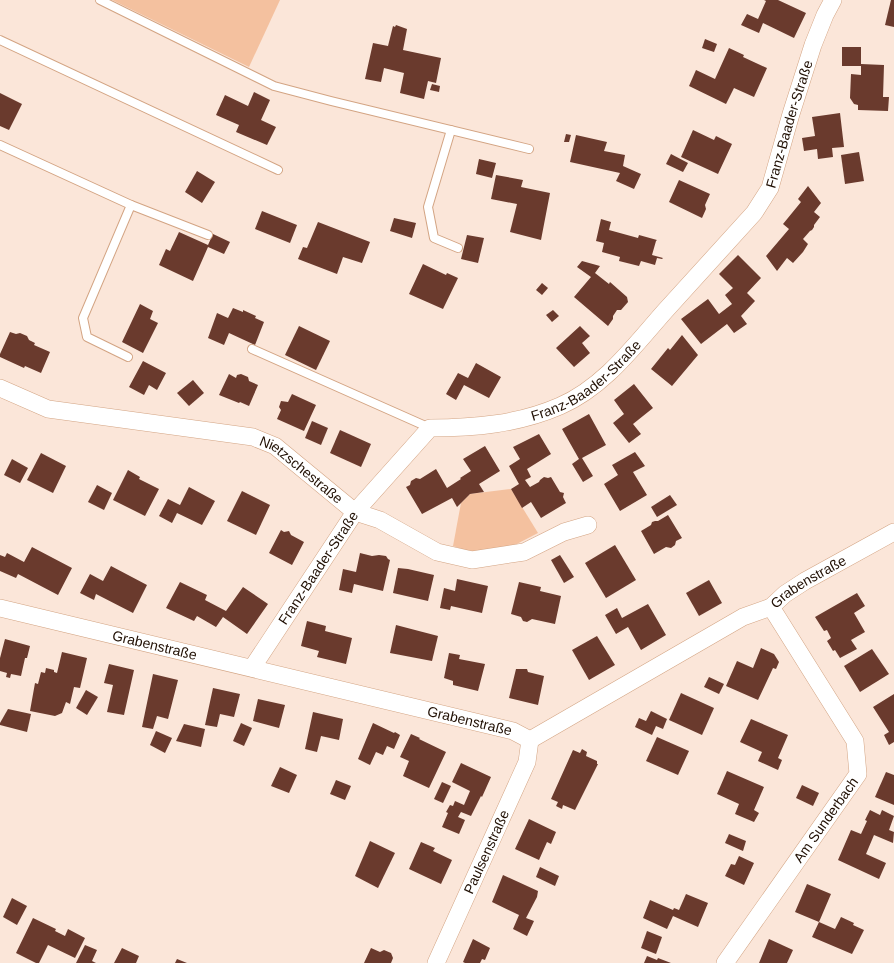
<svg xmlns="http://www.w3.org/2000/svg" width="894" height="963" font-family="Arial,sans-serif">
<rect width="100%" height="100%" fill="#fbe6d9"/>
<!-- green -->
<g fill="#f4c19f">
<polygon points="112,0 280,0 249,67"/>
<polygon points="511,489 538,533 511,547 481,552 465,550 453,546 461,503 470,494"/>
</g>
<!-- building -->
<g fill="#6a3a2d">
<polygon points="764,0 778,0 806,13 794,38 763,23 759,33 741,25 747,14 758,19 766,1"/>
<polygon points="891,0 894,0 894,27 885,25"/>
<polygon points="396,25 407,29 403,50 441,58 436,83 428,81 424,99 400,93 404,73 384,68 381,82 365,79 373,43 388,46 393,26 395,27"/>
<polygon points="705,39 717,44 714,52 702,48"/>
<polygon points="842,47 861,47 861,64 884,65 883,97 889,97 888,111 858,110 858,105 854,104 850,98 851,74 861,75 861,66 842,66"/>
<polygon points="729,48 744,55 743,57 767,68 754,97 734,88 726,104 689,86 696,70 715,79"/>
<polygon points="432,84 440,86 439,92 430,90"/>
<polygon points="254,92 270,100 261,120 276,127 267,145 236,132 239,125 216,115 225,95 248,106"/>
<polygon points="0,93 22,104 9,130 0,126"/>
<polygon points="840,113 844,147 832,148 833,157 818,159 817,149 804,151 802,138 815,136 812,117"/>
<polygon points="693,130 714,140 716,136 732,144 718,174 681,157"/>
<polygon points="566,134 571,135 569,142 564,142"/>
<polygon points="576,135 607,142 604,151 625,155 623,166 641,174 634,189 616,181 620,173 570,162"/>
<polygon points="859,152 864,181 845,184 841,155"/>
<polygon points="671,154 688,163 683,172 666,164"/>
<polygon points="479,159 496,163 492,178 476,174"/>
<polygon points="197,171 215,182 202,203 185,192"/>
<polygon points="496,175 523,180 521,187 550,193 541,240 510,232 517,204 491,199"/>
<polygon points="679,180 710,194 705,205 706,209 702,218 669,202"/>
<polygon points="808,186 821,203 814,212 820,217 814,225 814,227 812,230 810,231 803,239 808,244 803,252 793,263 787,258 777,271 766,256 789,229 783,224 801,202 798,199"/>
<polygon points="262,211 297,225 290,243 255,229"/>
<polygon points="394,218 416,223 412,238 390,231"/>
<polygon points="601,219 611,222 609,230 638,238 639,235 657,240 656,241 652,255 663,258 662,259 657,258 655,265 641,261 639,266 619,261 620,257 602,252 604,243 596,241"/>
<polygon points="318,222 370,242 362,263 343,257 337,274 298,259 303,247 307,248"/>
<polygon points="179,232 208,245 213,234 230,242 224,254 208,247 193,281 159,265 166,249 170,251"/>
<polygon points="467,235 484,238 478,263 461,259"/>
<polygon points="738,255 761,278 747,293 755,301 741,316 747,324 734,333 727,324 701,344 681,319 708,299 719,314 732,304 725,295 733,288 719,274"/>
<polygon points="582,261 600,266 595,273 609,284 610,282 627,297 628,302 621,310 617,310 613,316 613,319 608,326 574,297 591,277 577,267"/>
<polygon points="423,264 446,275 447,273 458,278 443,309 409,294"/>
<polygon points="542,283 548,288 542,295 536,290"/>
<polygon points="140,304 153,311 150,319 158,323 143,353 122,342"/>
<polygon points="233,308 243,312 243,310 256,316 255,318 264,322 255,345 229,333 224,345 208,338 217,313 228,318"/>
<polygon points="553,310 559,316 552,322 546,315"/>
<polygon points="299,326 330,341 316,370 285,355"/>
<polygon points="580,326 590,336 582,343 590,353 574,367 556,348"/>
<polygon points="10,332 16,334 20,333 27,336 29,340 35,343 34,345 50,352 41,373 25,366 24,368 0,357 0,354"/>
<polygon points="682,335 698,355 672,386 651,369 668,348 670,350"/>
<polygon points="143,361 166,373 157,390 149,385 144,395 129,387"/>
<polygon points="476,363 501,377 489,398 464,385 456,400 446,394 458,373 468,378"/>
<polygon points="229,374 236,378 237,375 241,374 248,377 249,381 258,385 249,406 240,402 239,403 219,395"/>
<polygon points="193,380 204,393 189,406 177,393"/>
<polygon points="634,384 653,408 633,424 641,434 629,443 613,423 624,414 614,400"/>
<polygon points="292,394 316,405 304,431 277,419 281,410 279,407 281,401 288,402"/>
<polygon points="589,414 606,445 582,458 593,476 583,482 572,464 579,459 562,429"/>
<polygon points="312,421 328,428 321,445 305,438"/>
<polygon points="340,430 371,444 361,467 330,453"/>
<polygon points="539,434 551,454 527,469 531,477 525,480 530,487 539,482 540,480 544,477 548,478 551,477 560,492 564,493 563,497 566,503 541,518 531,502 522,508 511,489 519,484 509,466 520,459 513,447"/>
<polygon points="485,446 500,471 479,484 484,492 470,494 457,507 452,498 422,514 406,487 410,485 411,481 416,478 420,479 436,469 447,488 461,479 460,478 471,471 463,459"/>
<polygon points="635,452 645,466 633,472 647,495 620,511 604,484 618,475 612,465"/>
<polygon points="41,453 66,466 53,493 27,480"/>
<polygon points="12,459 28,468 20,483 4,475"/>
<polygon points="128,470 140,477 139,479 159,489 145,516 113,500"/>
<polygon points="97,485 112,493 104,510 88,502"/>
<polygon points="189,487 215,501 202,525 177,513 172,523 159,516 168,499 180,505"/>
<polygon points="242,491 270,505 256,535 227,521"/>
<polygon points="670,495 677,505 657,517 651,507"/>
<polygon points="668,515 682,538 676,541 675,545 671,548 666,547 654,554 641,531 651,525 652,522 655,521 658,521"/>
<polygon points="281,530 284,532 289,531 291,535 304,542 292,565 269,553"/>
<polygon points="615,545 636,580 606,598 585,563"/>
<polygon points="32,547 72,568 58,595 18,574 16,578 0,571 0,555 5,557 7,553 24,562"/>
<polygon points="360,553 372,556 379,555 386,556 388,559 390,560 383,591 354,584 352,593 339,590 343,569 356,572"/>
<polygon points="560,555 574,577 564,583 551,560"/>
<polygon points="111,566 147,585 133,613 96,594 94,600 80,593 90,574 103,581"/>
<polygon points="398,568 408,569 434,575 428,601 393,593"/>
<polygon points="457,579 488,586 482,613 451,606 450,610 440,608 444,588 455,591"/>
<polygon points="709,580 722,603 699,616 686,593"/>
<polygon points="180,582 207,595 205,600 226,611 243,587 268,604 247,634 223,617 216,627 197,616 194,621 166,608"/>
<polygon points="519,582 541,587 540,591 561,596 555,624 532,619 527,622 523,621 521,617 511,614"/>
<polygon points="857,593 865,606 854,613 865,632 851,640 857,649 840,658 835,650 833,651 827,641 831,638 827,630 824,631 815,617"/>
<polygon points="648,604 666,635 641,650 628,627 616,634 605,615 617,608 622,618"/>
<polygon points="307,621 326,626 325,631 352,638 346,664 317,657 319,651 301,646"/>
<polygon points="396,625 438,636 432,661 390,653"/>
<polygon points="597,636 615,665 589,680 572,650"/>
<polygon points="5,639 30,646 27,658 25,658 21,676 11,674 10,678 6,677 7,673 0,671 0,658"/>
<polygon points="761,648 774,654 779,662 776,669 773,668 758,700 726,686 737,661 753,668"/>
<polygon points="872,649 889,674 860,692 844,666"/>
<polygon points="62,652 87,658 80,688 74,687 70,704 66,702 62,713 55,716 30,711 35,683 38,684 41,672 45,673 46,668 54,670 54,672 57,673"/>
<polygon points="449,653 460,655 459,659 485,664 478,691 453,685 453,681 444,678"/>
<polygon points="109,664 134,670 124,715 107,712 113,685 104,683"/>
<polygon points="516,669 527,669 528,672 544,676 538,705 509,698"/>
<polygon points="153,674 178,680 168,719 157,716 153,729 142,727"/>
<polygon points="709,677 724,684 719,694 704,687"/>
<polygon points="213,688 240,694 234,717 220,714 217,727 205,725"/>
<polygon points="86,690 98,697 87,715 76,708"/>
<polygon points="681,693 714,708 702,735 669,720"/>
<polygon points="894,694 894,742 889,745 884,735 889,732 873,707"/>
<polygon points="258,699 285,705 279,728 253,721"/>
<polygon points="8,709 31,714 27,732 0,725 0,723"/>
<polygon points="651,711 667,719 663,729 656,726 652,735 635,727 639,718 646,721"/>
<polygon points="313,712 343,719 339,740 321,736 317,752 305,749"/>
<polygon points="751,719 788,735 778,758 782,760 778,770 758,761 762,752 740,742"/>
<polygon points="241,723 252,728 244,746 233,741"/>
<polygon points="373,723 394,733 395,732 400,735 394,749 387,746 383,755 376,752 370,765 358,759"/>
<polygon points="184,724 205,729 201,747 176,741"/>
<polygon points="156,731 172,738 165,753 150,745"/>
<polygon points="411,734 420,738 419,739 446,752 429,788 403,776 409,761 400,757"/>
<polygon points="657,737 689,751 678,775 646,761"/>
<polygon points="582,749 587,752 586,756 597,761 597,764 598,764 575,810 563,805 562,809 556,806 558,802 551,799 573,750 580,753"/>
<polygon points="461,763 491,777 482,797 481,796 471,816 461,812 458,817 465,820 459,834 442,827 448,813 446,812 450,805 453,806 455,801 464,805 470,791 452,782"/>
<polygon points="280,767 297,775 289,793 271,786"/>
<polygon points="727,771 764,787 754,810 759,813 754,822 735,814 739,804 717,794"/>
<polygon points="886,772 894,775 894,805 875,797"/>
<polygon points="336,780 351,786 345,800 330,794"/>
<polygon points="442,782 451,786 443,803 434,799"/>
<polygon points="802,785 819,793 813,806 796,798"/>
<polygon points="870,810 880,815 882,810 894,816 889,830 894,832 893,843 874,835 866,854 886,863 879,879 838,860 851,830 861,834 867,821 865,820"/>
<polygon points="529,819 556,832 551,844 547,842 539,860 515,849"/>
<polygon points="729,834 746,841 743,851 725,843"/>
<polygon points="370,841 395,853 378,888 355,876"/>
<polygon points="421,842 435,848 433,851 452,860 441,884 409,869"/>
<polygon points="739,856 754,863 744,885 725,876 731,864 735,865"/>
<polygon points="540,867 559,876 555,886 536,877"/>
<polygon points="503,875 538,891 537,897 526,918 534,921 527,936 513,929 519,915 492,902"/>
<polygon points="807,884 831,894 819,922 835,929 841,917 854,923 853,925 864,930 852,954 812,937 819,922 795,912"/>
<polygon points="686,894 708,903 698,927 673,916 667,929 643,918 650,900 673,910 674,908 679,910"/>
<polygon points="12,898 27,906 17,925 3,917"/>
<polygon points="33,918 56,929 55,931 65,936 68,929 85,938 75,958 48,945 39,963 36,963 16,953"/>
<polygon points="647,931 662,937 656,954 641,948"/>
<polygon points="473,939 490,948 485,960 482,959 480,963 465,963 463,962"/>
<polygon points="769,939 793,950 787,963 759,963"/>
<polygon points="85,945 97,950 92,961 96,963 76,963"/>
<polygon points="122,948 139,956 136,963 114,963"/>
<polygon points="371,948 380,952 384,950 391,953 393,958 391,963 364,963"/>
<polygon points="647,956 657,960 658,958 671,963 644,963"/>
<polygon points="177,959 187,963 175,963"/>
</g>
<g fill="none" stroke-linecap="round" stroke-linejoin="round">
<!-- lane casing -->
<g stroke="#d3a483" stroke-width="10">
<g id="lane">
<polyline points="100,0 274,86 331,101 529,149"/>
<polyline points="0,40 278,170"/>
<polyline points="451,130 428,207 434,238 458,248"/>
<polyline points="0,145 131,205 208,235"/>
<polyline points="252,349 430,428"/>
<polyline points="128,357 87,337 83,318 131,205"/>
</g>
</g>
<!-- street casing -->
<g stroke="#d3a483" stroke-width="18">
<g id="street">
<path id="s1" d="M0,388L48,409L253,437L275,446L355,512L380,520L437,552L472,560L524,552L564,532L588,525"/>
<path id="s2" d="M0,608L513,731L530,740"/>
<path id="s3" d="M252,668L355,512L430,428C474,428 519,424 560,406C604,387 634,346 665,311C695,278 725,245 754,213L770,188L791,114L813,45L825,15L833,0"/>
<path id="s4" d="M530,740L743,617L771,607L785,594L805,581L894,532"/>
<path id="s5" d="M436,963L527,762L530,740"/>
<path id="s6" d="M725,963L858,774L855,741L771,607"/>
</g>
</g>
<!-- lane -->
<use href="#lane" stroke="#fff" stroke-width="8"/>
<!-- street -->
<use href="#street" stroke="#fff" stroke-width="17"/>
</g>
<g text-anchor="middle" stroke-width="4" stroke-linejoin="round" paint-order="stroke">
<!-- street labels -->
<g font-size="14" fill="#211004" stroke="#fff">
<text dy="5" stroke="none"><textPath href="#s3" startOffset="804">Franz-Baader-Straße</textPath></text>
<text dy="5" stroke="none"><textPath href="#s3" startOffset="468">Franz-Baader-Straße</textPath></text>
<text dy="5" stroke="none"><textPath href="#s1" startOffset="318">Nietzschestraße</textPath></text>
<text dy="5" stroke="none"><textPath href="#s3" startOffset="120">Franz-Baader-Straße</textPath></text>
<text dy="5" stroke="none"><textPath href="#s4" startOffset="321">Grabenstraße</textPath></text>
<text dy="5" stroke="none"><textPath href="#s2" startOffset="159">Grabenstraße</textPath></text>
<text dy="5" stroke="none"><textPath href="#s2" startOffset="483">Grabenstraße</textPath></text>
<text dy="5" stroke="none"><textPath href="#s6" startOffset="175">Am Sunderbach</textPath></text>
<text dy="5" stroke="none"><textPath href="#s5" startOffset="122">Paulsenstraße</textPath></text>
</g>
</g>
</svg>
